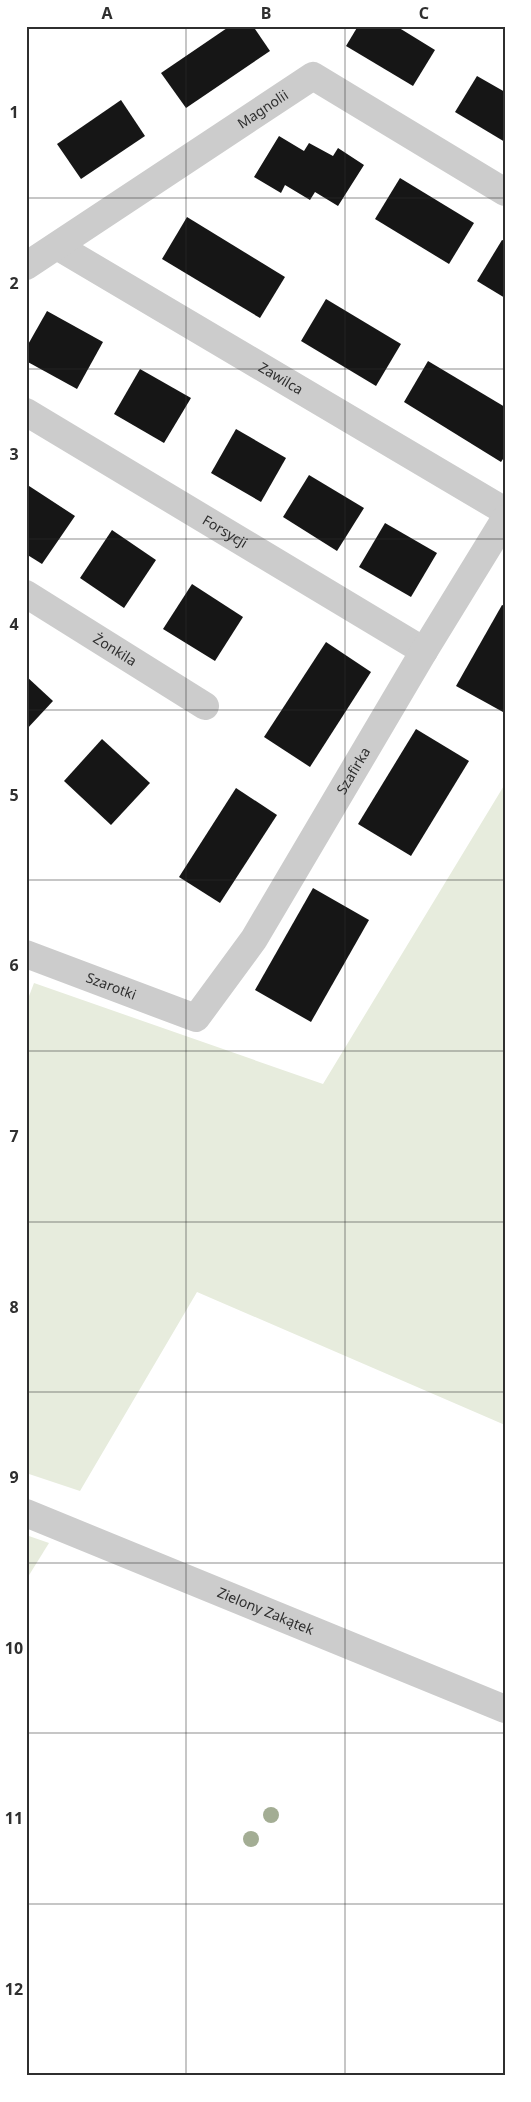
<svg xmlns="http://www.w3.org/2000/svg" width="531" height="2102" font-family="'Noto Sans',sans-serif">
<rect width="100%" height="100%" fill="#fff"/>
<!-- green -->
<g fill="#e7ecdd">
<polygon points="505,784 505,1425 197,1292 80,1491 26,1473 26,1004 34,983 323,1084"/>
<polygon points="26,1535 49,1543 26,1580"/>
</g>
<!-- building -->
<g fill="#161616">
<polygon points="230,26 253,26 270,51 186,108 161,73"/>
<polygon points="358,26 396,26 435,50 413,86 346,46"/>
<polygon points="477,76 505,92 505,142 455,112"/>
<polygon points="121,100 145,136 81,179 57,144"/>
<polygon points="279,136 304,151 309,143 333,156 338,148 364,165 338,206 315,192 310,200 285,185 281,193 254,177"/>
<polygon points="400,178 474,223 449,264 375,219"/>
<polygon points="187,217 285,277 260,318 162,259"/>
<polygon points="502,240 505,241 505,298 477,281"/>
<polygon points="326,299 401,344 376,386 301,341"/>
<polygon points="47,311 103,342 77,389 26,361 26,348"/>
<polygon points="428,361 505,407 505,456 501,462 404,402"/>
<polygon points="140,369 191,398 164,443 114,414"/>
<polygon points="236,429 286,458 261,502 211,473"/>
<polygon points="309,475 364,508 337,551 283,517"/>
<polygon points="26,484 75,516 42,564 26,554"/>
<polygon points="385,523 437,553 411,597 359,567"/>
<polygon points="112,530 156,560 124,608 80,578"/>
<polygon points="192,584 243,617 215,661 163,629"/>
<polygon points="502,605 505,606 503,712 456,686"/>
<polygon points="326,642 371,672 310,767 264,737"/>
<polygon points="26,676 53,701 26,730"/>
<polygon points="416,729 469,761 411,856 358,824"/>
<polygon points="102,739 150,783 111,825 64,781"/>
<polygon points="236,788 277,815 220,903 179,877"/>
<polygon points="313,888 369,920 311,1022 255,990"/>
</g>
<g fill="none" stroke-linecap="round" stroke-linejoin="round">
<!-- minor -->
<g stroke="#ccc" stroke-width="28">
<path id="s1" d="M57,246L505,511"/>
<path id="s2" d="M26,266L313,76L505,192"/>
<path id="s3" d="M26,412L424,651"/>
<path id="s4" d="M26,594L205,706"/>
<path id="s5" d="M26,954L196,1018L254,939L424,651L505,519"/>
<path id="s6" d="M26,1513L505,1709"/>
</g>
</g>
<!-- trees -->
<g fill="#a3ad94">
<circle cx="271" cy="1815" r="8"/>
<circle cx="251" cy="1839" r="8"/>
</g>
<!-- grid -->
<path fill="none" stroke="#2f2f2f" stroke-width="1" stroke-opacity="0.55" d="M186,26V2076M345,26V2076M26,198H505M26,369H505M26,539H505M26,710H505M26,880H505M26,1051H505M26,1222H505M26,1392H505M26,1563H505M26,1733H505M26,1904H505"/>
<g text-anchor="middle" stroke-width="5" stroke-linejoin="round" paint-order="stroke">
<!-- street labels -->
<g font-size="14" fill="#2f2f2f" stroke="#fff">
<text dy="5" stroke="none"><textPath href="#s2" startOffset="284">Magnolii</textPath></text>
<text dy="5" stroke="none"><textPath href="#s1" startOffset="260">Zawilca</textPath></text>
<text dy="5" stroke="none"><textPath href="#s3" startOffset="232">Forsycji</textPath></text>
<text dy="5" stroke="none"><textPath href="#s4" startOffset="105">Żonkila</textPath></text>
<text dy="5" stroke="none"><textPath href="#s5" startOffset="475">Szafirka</textPath></text>
<text dy="5" stroke="none"><textPath href="#s5" startOffset="91">Szarotki</textPath></text>
<text dy="5" stroke="none"><textPath href="#s6" startOffset="259">Zielony Zakątek</textPath></text>
</g>
</g>
<!-- border -->
<rect width="531" height="2102" fill="none" stroke="#ffffff" stroke-width="55"/>
<rect x="28" y="28" width="476" height="2046" fill="none" stroke="#2f2f2f" stroke-width="2"/>
<g font-size="16" text-anchor="middle" font-weight="bold" fill="#2f2f2f">
<text x="107" y="19">A</text>
<text x="266" y="19">B</text>
<text x="424" y="19">C</text>
<text x="14" y="118">1</text>
<text x="14" y="289">2</text>
<text x="14" y="460">3</text>
<text x="14" y="630">4</text>
<text x="14" y="801">5</text>
<text x="14" y="971">6</text>
<text x="14" y="1142">7</text>
<text x="14" y="1313">8</text>
<text x="14" y="1483">9</text>
<text x="14" y="1654">10</text>
<text x="14" y="1824">11</text>
<text x="14" y="1995">12</text>
</g>
</svg>
